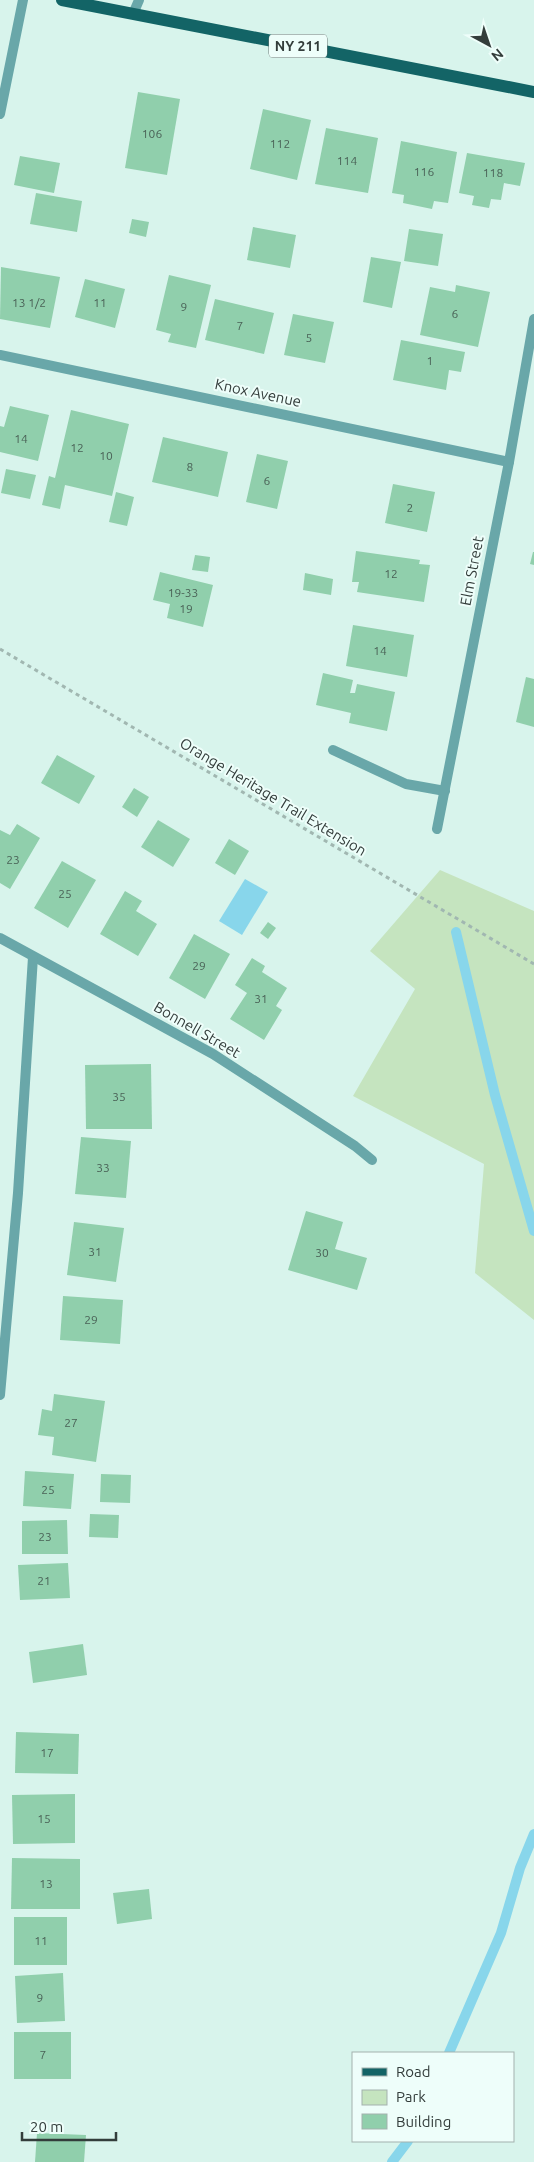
<svg xmlns="http://www.w3.org/2000/svg" width="534" height="2162" font-family="Ubuntu,sans-serif">
<rect width="100%" height="100%" fill="#d8f4ec"/>
<!-- green -->
<polygon fill="#c5e4bf" points="440,870 534,911 534,1320 475,1273 484,1164 353,1096 415,989 370,951"/>
<!-- water -->
<polygon fill="#88d6eb" points="245,879 268,892 242,935 219,921"/>
<g fill="none" stroke-linecap="round" stroke-linejoin="round">
<!-- stream -->
<g stroke="#88d6eb" stroke-width="10">
<polyline points="456,932 495,1095 534,1231"/>
<polyline points="449,2053 501,1933 520,1868 534,1834"/>
<polyline points="392,2162 408,2141"/>
</g>
</g>
<!-- building -->
<g fill="#90cfac">
<polygon points="138,92 180,99 167,175 125,168"/>
<polygon points="263,109 311,120 297,180 250,169"/>
<polygon points="326,128 378,138 368,193 315,184"/>
<polygon points="401,141 457,152 448,203 434,201 432,209 403,203 404,195 392,193"/>
<polygon points="467,153 525,163 520,186 504,183 501,200 491,199 489,208 472,205 474,196 459,193"/>
<polygon points="20,156 60,163 54,193 14,185"/>
<polygon points="36,193 82,201 77,232 30,224"/>
<polygon points="132,219 149,222 146,237 129,233"/>
<polygon points="253,227 296,235 290,268 247,260"/>
<polygon points="409,229 443,234 438,266 404,261"/>
<polygon points="371,257 401,262 392,308 363,302"/>
<polygon points="1,267 60,277 50,328 0,319"/>
<polygon points="169,275 211,285 196,348 168,342 171,334 156,330"/>
<polygon points="85,279 125,289 115,328 75,317"/>
<polygon points="456,285 490,292 478,347 420,335 430,287 455,292"/>
<polygon points="215,299 274,313 264,354 205,340"/>
<polygon points="293,314 334,322 325,363 284,355"/>
<polygon points="401,340 465,352 461,372 449,370 446,390 393,380"/>
<polygon points="10,406 49,415 38,461 0,452 0,426 4,427"/>
<polygon points="71,410 129,424 112,496 65,485 60,509 42,505 49,476 55,478"/>
<polygon points="163,437 228,452 218,497 152,482"/>
<polygon points="257,454 288,461 277,509 246,502"/>
<polygon points="6,469 36,475 30,499 1,493"/>
<polygon points="393,484 435,492 427,532 385,523"/>
<polygon points="116,492 134,497 127,526 109,522"/>
<polygon points="356,551 420,560 419,564 430,565 424,602 357,592 359,582 352,582"/>
<polygon points="533,552 534,552 534,565 530,564"/>
<polygon points="195,555 210,557 208,572 192,570"/>
<polygon points="160,572 213,585 203,627 167,618 170,604 153,600"/>
<polygon points="305,573 333,579 331,595 303,590"/>
<polygon points="353,625 414,635 407,677 346,666"/>
<polygon points="323,673 353,680 350,693 355,693 357,684 395,692 387,731 349,723 351,713 316,705"/>
<polygon points="526,677 534,679 534,727 516,722"/>
<polygon points="57,755 95,776 79,804 41,783"/>
<polygon points="134,788 149,797 137,817 122,807"/>
<polygon points="158,820 190,839 173,867 141,847"/>
<polygon points="17,824 40,838 10,889 0,883 0,830 10,835"/>
<polygon points="229,839 249,851 235,875 215,863"/>
<polygon points="62,861 96,880 68,928 34,908"/>
<polygon points="125,891 142,901 136,911 157,924 138,956 100,934"/>
<polygon points="268,922 276,928 268,939 260,933"/>
<polygon points="194,934 230,954 205,999 169,978"/>
<polygon points="252,958 265,966 262,972 287,988 276,1006 282,1010 264,1040 230,1019 247,993 235,985"/>
<polygon points="151,1064 152,1129 86,1129 85,1065"/>
<polygon points="81,1137 131,1141 126,1198 75,1194"/>
<polygon points="306,1211 343,1222 335,1249 367,1258 357,1290 288,1270"/>
<polygon points="74,1222 124,1228 116,1282 67,1275"/>
<polygon points="63,1296 123,1300 120,1344 60,1340"/>
<polygon points="54,1394 105,1401 96,1462 52,1455 54,1437 38,1435 42,1409 52,1411"/>
<polygon points="25,1471 74,1474 71,1509 23,1506"/>
<polygon points="101,1474 131,1475 130,1503 100,1502"/>
<polygon points="90,1514 119,1515 118,1538 89,1537"/>
<polygon points="67,1520 68,1554 22,1554 22,1521"/>
<polygon points="68,1563 70,1598 20,1600 18,1565"/>
<polygon points="83,1644 87,1675 33,1683 29,1652"/>
<polygon points="16,1732 79,1734 78,1774 15,1773"/>
<polygon points="75,1794 75,1843 13,1844 12,1795"/>
<polygon points="12,1858 80,1859 80,1909 11,1909"/>
<polygon points="149,1889 152,1919 117,1924 113,1893"/>
<rect x="14" y="1917" width="53" height="48"/>
<polygon points="63,1973 65,2021 17,2023 15,1976"/>
<rect x="14" y="2032" width="57" height="47"/>
<polygon points="37,2133 86,2135 84,2162 35,2162"/>
</g>
<g fill="none" stroke-linecap="round" stroke-linejoin="round">
<!-- path -->
<polyline stroke="#a1b7b1" stroke-width="3" stroke-dasharray="4 4" stroke-linecap="butt" points="0,649 534,964"/>
<!-- lane -->
<polyline stroke="#69a7a9" stroke-width="10" points="133,14 139,0"/>
<!-- street -->
<g stroke="#69a7a9" stroke-width="10">
<polyline points="0,114 23,0"/>
<polyline points="0,355 509,462"/>
<polyline points="333,750 406,784 445,791"/>
<polyline points="437,829 509,462 534,319"/>
<polyline points="0,938 213,1054 355,1146 372,1160"/>
<polyline points="0,1395 18,1193 33,957"/>
</g>
<!-- primary -->
<polyline stroke="#136466" stroke-width="12" points="62,0 534,92"/>
</g>
<g text-anchor="middle" stroke-width="4" stroke-linejoin="round" paint-order="stroke">
<!-- number labels -->
<g font-size="12" fill="#4a6257">
<text x="152" y="138">106</text>
<text x="280" y="148">112</text>
<text x="347" y="165">114</text>
<text x="424" y="176">116</text>
<text x="493" y="177">118</text>
<text x="29" y="307">13 1/2</text>
<text x="100" y="307">11</text>
<text x="184" y="311">9</text>
<text x="455" y="318">6</text>
<text x="240" y="330">7</text>
<text x="309" y="342">5</text>
<text x="430" y="365">1</text>
<text x="21" y="443">14</text>
<text x="77" y="452">12</text>
<text x="106" y="460">10</text>
<text x="190" y="471">8</text>
<text x="267" y="485">6</text>
<text x="410" y="512">2</text>
<text x="391" y="578">12</text>
<text x="183" y="597">19-33</text>
<text x="186" y="613">19</text>
<text x="380" y="655">14</text>
<text x="13" y="864">23</text>
<text x="65" y="898">25</text>
<text x="199" y="970">29</text>
<text x="261" y="1003">31</text>
<text x="119" y="1101">35</text>
<text x="103" y="1172">33</text>
<text x="95" y="1256">31</text>
<text x="322" y="1257">30</text>
<text x="91" y="1324">29</text>
<text x="71" y="1427">27</text>
<text x="48" y="1494">25</text>
<text x="45" y="1541">23</text>
<text x="44" y="1585">21</text>
<text x="47" y="1757">17</text>
<text x="44" y="1823">15</text>
<text x="46" y="1888">13</text>
<text x="41" y="1945">11</text>
<text x="40" y="2002">9</text>
<text x="43" y="2059">7</text>
</g>
<!-- shield labels -->
<rect fill="#eefefa" stroke="#6b7774" stroke-width="1" x="269" y="34.5" width="58" height="23" rx="4"/>
<g font-size="14" font-weight="bold" fill="#333d3b">
<text x="298" y="51">NY 211</text>
</g>
<!-- street labels -->
<g font-size="15" fill="#333d3b" stroke="#eefefa">
<text transform="translate(258 393) rotate(12)" y="5">Knox Avenue</text>
<text transform="translate(472 571) rotate(-79)" y="5">Elm Street</text>
<text transform="translate(273 797) rotate(31)" y="5">Orange Heritage Trail Extension</text>
<text transform="translate(197 1030) rotate(30)" y="5">Bonnell Street</text>
</g>
</g>
<!-- legend -->
<rect x="352" y="2052" width="162" height="90" fill="#eefefa" stroke="#a3b1ae"/>
<rect x="362" y="2068" width="25" height="8" fill="#136466" stroke="#a3b1ae"/>
<text x="396" y="2077" font-size="15" fill="#333d3b">Road</text>
<rect x="362" y="2090" width="25" height="15" fill="#c5e4bf" stroke="#a3b1ae"/>
<text x="396" y="2102" font-size="15" fill="#333d3b">Park</text>
<rect x="362" y="2114" width="25" height="15" fill="#90cfac" stroke="#a3b1ae"/>
<text x="396" y="2127" font-size="15" fill="#333d3b">Building</text>
<!-- north arrow -->
<g transform="translate(489 45) rotate(140)" stroke="#eefefa" stroke-width="4" paint-order="stroke">
<path d="M0-4L9 19L0 12L-9 19Z" fill="#333d3b"/>
<text y="-8" font-size="14" font-weight="bold" text-anchor="middle" fill="#333d3b">N</text>
</g>
<!-- scale -->
<path d="M22 2132v8h94v-8" fill="none" stroke="#333d3b" stroke-width="2.5"/>
<text x="30" y="2132" font-size="15" fill="#333d3b" stroke="#eefefa" stroke-width="4" paint-order="stroke">20 m</text>
</svg>
